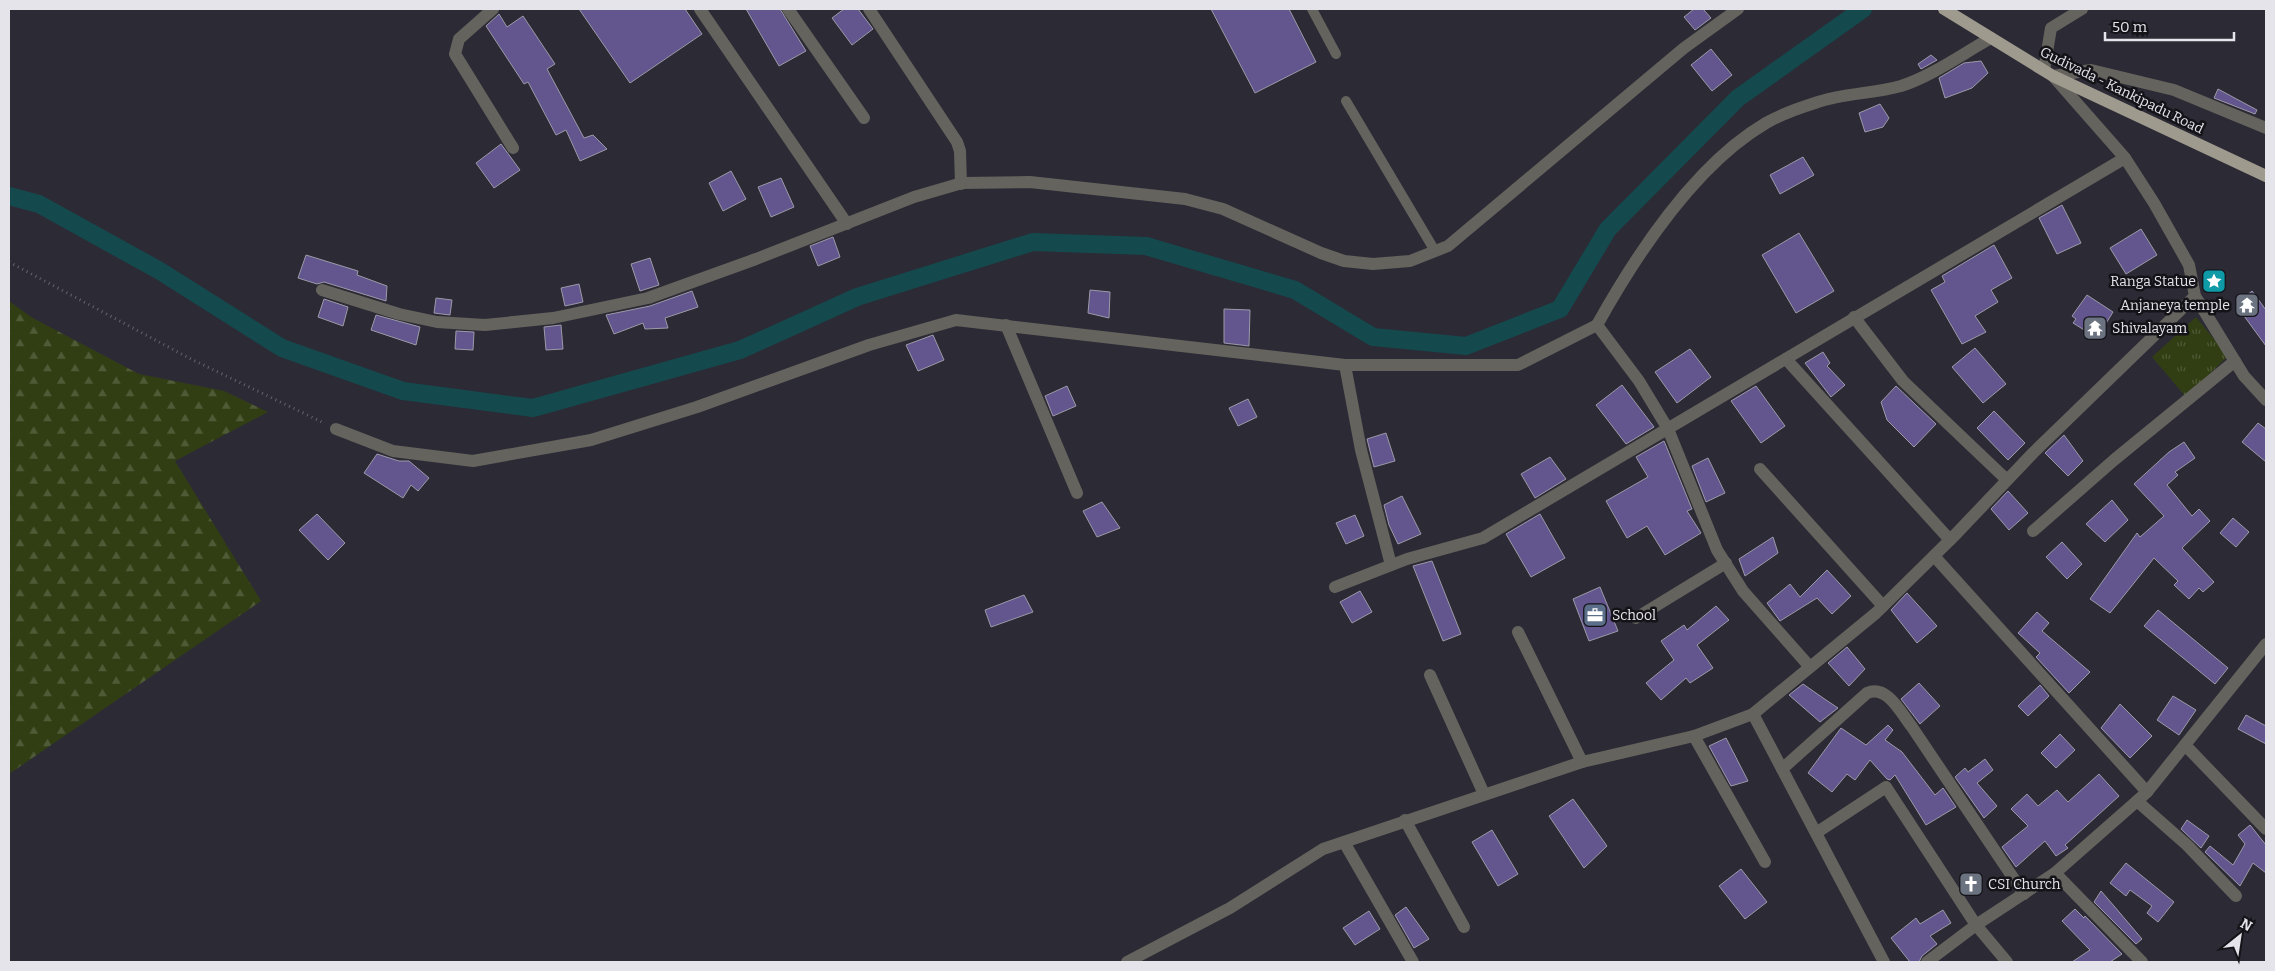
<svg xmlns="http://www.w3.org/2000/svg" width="2275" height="971" font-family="Bitter,serif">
<defs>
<pattern id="grass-tufts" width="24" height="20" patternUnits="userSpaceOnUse" patternTransform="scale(1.25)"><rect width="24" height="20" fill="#313e14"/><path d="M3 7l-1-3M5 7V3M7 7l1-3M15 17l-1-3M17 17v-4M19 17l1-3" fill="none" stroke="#4f5a36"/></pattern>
<pattern id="forest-firs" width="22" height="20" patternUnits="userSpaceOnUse" patternTransform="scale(1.25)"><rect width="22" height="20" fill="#313e14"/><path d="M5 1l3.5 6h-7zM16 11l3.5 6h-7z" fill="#4f5a36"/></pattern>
</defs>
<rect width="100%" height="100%" fill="#2c2a35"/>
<!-- grass -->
<polygon fill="url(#grass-tufts)" points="2196,317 2228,356 2186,397 2152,357"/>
<!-- forest -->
<polygon fill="url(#forest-firs)" points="9,301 31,317 139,374 224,391 268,412 175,461 261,601 9,774"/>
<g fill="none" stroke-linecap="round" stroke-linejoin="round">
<!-- canal -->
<polyline stroke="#144a4e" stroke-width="18" points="9,196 39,204 160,271 282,348 403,391 533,408 740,350 857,297 1033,242 1146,246 1295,290 1373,337 1466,346 1560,309 1608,229 1738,98 1863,9"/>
</g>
<!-- building -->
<g fill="#63568f" stroke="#9c9aa7">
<polygon points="579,9 685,9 702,34 630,83"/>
<polygon points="746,9 780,9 806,51 779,66"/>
<polygon points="844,9 858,9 873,29 852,45 832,18"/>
<polygon points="1211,9 1289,9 1316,62 1255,93"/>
<polygon points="1694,9 1703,9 1711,18 1695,30 1684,17"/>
<polygon points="499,14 507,27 523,16 555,64 547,69 584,138 593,135 607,149 580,161 566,130 556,135 528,82 524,84 486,26"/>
<polygon points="1711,49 1732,75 1712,91 1691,65"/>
<polygon points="1931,55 1937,60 1921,69 1918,64"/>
<polygon points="1981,61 1988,73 1972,88 1945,98 1939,78 1964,63"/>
<polygon points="2218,89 2257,110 2255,114 2214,98"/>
<polygon points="1880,104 1889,118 1883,127 1865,132 1859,113"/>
<polygon points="501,144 520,170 494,188 476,163"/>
<polygon points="1803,157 1814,175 1780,194 1770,175"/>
<polygon points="731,171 746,199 723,211 709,183"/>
<polygon points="781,178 794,207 771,217 758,187"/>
<polygon points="2062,205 2081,243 2057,254 2039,218"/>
<polygon points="2141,229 2157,255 2126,274 2110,248"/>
<polygon points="1799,233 1834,291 1796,313 1762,255"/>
<polygon points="833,237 840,257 818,266 810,246"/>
<polygon points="1994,245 2012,278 1991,290 1998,302 1975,316 1986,332 1962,344 1931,290 1945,282 1942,276"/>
<polygon points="306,255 358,271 357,275 387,286 386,301 324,282 317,284 298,278"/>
<polygon points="650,258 659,285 640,291 631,264"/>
<polygon points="579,284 583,302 565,306 561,288"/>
<polygon points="1090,290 1110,292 1109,318 1088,313"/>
<polygon points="692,291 698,307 665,318 668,328 645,329 643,323 614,334 606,315 650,306"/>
<polygon points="2252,291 2266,310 2266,346 2236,305"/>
<polygon points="2087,295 2113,312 2097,338 2073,323 2076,319 2072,316"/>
<polygon points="436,298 452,300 450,315 434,313"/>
<polygon points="324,299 348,307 343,326 318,317"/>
<polygon points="1224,309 1250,310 1249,346 1224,343"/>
<polygon points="376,315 420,327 416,345 371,330"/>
<polygon points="561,325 563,349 546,350 544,327"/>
<polygon points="456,331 474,332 473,350 455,349"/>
<polygon points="933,335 944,360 918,371 906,345"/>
<polygon points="1975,348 2006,384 1983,403 1952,367"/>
<polygon points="1690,349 1711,377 1677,403 1655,372"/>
<polygon points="1823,352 1830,363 1827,366 1845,385 1831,397 1805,363"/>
<polygon points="1622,385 1654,427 1626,444 1596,405"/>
<polygon points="1067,386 1076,406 1053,416 1045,396"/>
<polygon points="1756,386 1785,426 1761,443 1731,401"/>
<polygon points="1896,386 1936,424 1914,447 1887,420 1881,402"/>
<polygon points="1248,399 1257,417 1238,426 1229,408"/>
<polygon points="1994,411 2025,443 2008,460 1977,428"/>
<polygon points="2258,423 2266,429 2266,462 2242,442"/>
<polygon points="1386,433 1395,461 1374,467 1367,439"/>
<polygon points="2064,435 2083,461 2068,476 2045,453"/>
<polygon points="1664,441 1692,509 1687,511 1701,533 1665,555 1647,526 1627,538 1606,501 1648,477 1636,457"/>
<polygon points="2184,442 2195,458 2175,472 2178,475 2167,485 2192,516 2199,509 2210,521 2182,548 2214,582 2203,592 2199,588 2189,599 2174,585 2178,581 2154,558 2110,613 2090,599 2137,533 2140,537 2164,516 2134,484 2169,452"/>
<polygon points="377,454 399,461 409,461 429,478 418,491 411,485 403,498 364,473"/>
<polygon points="1550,457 1566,479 1535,498 1521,474"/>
<polygon points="1708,458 1725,493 1706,502 1692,466"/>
<polygon points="2008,491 2028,513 2009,530 1991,509"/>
<polygon points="1402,496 1421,534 1398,544 1389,525 1384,505"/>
<polygon points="2112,500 2128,520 2105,542 2086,524"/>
<polygon points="1102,502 1120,528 1097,537 1083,511"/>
<polygon points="317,514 345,543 328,560 299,530"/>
<polygon points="1540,514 1565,558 1531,577 1506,534"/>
<polygon points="1355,515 1364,536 1346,544 1336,523"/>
<polygon points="2233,518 2249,532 2236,547 2220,533"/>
<polygon points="1773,537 1778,553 1745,576 1739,559"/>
<polygon points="2062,542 2082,564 2067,579 2046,557"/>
<polygon points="1432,561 1461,634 1443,641 1413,566"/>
<polygon points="1827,570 1851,596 1832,614 1817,598 1780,621 1767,603 1790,584 1800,597"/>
<polygon points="1600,587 1618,631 1589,641 1573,599"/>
<polygon points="1360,591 1372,612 1352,623 1340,602"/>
<polygon points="1907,593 1937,626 1917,643 1891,610"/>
<polygon points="1024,595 1033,612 991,627 985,610"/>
<polygon points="1716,606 1729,620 1697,645 1713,668 1690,683 1686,678 1661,700 1646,683 1674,660 1661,641 1684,625 1687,630"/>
<polygon points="2158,610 2228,668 2215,684 2144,626"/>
<polygon points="2037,612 2049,623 2042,631 2090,672 2069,693 2036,657 2040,653 2018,633"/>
<polygon points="1847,647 1865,669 1849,686 1828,663"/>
<polygon points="1919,683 1940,706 1920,724 1901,699"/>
<polygon points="1803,684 1826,700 1838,708 1820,722 1789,695"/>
<polygon points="2040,685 2049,696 2028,716 2018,706"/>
<polygon points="2173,696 2196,710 2179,735 2157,720"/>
<polygon points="2120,704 2152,736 2130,758 2101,728"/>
<polygon points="2246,715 2266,726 2266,744 2238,729"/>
<polygon points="1888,725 1893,730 1885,740 1902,752 1935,795 1943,788 1956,807 1926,825 1895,775 1890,780 1887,779 1870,760 1855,780 1847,774 1832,792 1808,773 1841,728 1866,745"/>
<polygon points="2060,734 2075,750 2056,768 2041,753"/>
<polygon points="1726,738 1748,781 1731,786 1709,746"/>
<polygon points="1985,759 1993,770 1977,783 1997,806 1984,818 1955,777 1965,768 1968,772"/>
<polygon points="2099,774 2119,796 2065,845 2068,848 2056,856 2045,841 2016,867 2002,847 2028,826 2011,809 2027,794 2038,806 2057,790 2068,802"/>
<polygon points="1573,799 1607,846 1584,868 1549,816"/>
<polygon points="2187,820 2209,836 2201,848 2181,829"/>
<polygon points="2250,825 2266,845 2266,873 2253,863 2240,886 2205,852 2210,846 2233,865 2245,844 2238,835"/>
<polygon points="1492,830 1518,874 1498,886 1472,842"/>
<polygon points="2126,863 2174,902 2158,922 2147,913 2152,906 2130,890 2126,896 2110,883"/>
<polygon points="1741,869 1767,902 1745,919 1719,886"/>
<polygon points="2101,891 2114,906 2142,939 2136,944 2094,902"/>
<polygon points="1406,907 1429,939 1414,948 1395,915"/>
<polygon points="2075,909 2084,918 2085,916 2122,954 2110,962 2072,962 2090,950 2062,921"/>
<polygon points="1943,910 1951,923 1930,936 1937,944 1922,956 1919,962 1910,962 1891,938 1916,918 1920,924"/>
<polygon points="1369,911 1380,929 1355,945 1343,928"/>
</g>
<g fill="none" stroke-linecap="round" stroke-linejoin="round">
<!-- path -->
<polyline stroke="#65636d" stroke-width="3" stroke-dasharray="1 4" stroke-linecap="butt" points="9,262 191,359 324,423"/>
<!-- lane -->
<g stroke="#65635d" stroke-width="10">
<polyline points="1312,9 1336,54"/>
<polyline points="1346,101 1435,251"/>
</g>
<!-- street -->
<g stroke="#65635d" stroke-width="12">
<polyline points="493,9 459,39 455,54 513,148"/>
<polyline points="700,9 847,224"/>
<polyline points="788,9 864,118"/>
<polyline points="869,9 957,142 960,151 961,184"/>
<polyline points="2044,70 2051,28 2082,9"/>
<polyline points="2053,76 2125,158 2154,203 2189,265 2195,296 2244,376 2266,400"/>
<polyline points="2053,76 2091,70 2174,90 2266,128"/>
<polyline points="322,290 399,314 437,322 485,325 553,318 648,298 756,259 914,197 962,183 1030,182 1185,199 1223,209 1321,253 1344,261 1373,264 1410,261 1448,246 1684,48 1738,9"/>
<polyline points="1854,317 1903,381 2007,480"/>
<polyline points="1006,325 1077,493"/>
<path d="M1597,325C1636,255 1696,164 1766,123C1780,115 1799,108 1815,103C1842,93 1873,94 1901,86C1932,76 1962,54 1991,38"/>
<polyline points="1786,359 1950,540"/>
<polyline points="1345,365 1361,450 1391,565"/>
<polyline points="336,429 393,451 473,461 591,440 697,407 869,345 956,320 1345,365 1518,365 1597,325 1639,381 1668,429 1717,550 1743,591 1810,667"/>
<polyline points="1760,469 1883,606"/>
<polyline points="2033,531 2114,460 2235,361"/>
<polyline points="1934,556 2147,792"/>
<polyline points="1335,587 1407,559 1483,538 2125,158"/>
<polyline points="1636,618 1726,563"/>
<polyline points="1518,632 1582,762"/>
<polyline points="1430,675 1484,794"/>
<polyline points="1753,714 1884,962"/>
<polyline points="1694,736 1765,862"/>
<polyline points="2185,745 2266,829"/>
<path d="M1782,769L1867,693C1887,684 1901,713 1912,727L2024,894"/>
<polyline points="2137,801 2187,845 2236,896"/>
<polyline points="1405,820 1464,927"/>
<polyline points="1816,833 1886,787 1976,925 2007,962"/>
<polyline points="1344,842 1413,962"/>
<polyline points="2055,873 2142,962"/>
<polyline points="1127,962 1230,908 1323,849 1582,762 1694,736 1753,714 1876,613 1954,536 2033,453 2195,296"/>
<polyline points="1927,962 1976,925 2055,873 2137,801 2147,792 2266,644"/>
</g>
<!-- primary -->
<polyline stroke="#9f9a8e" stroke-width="12" points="1944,9 2053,76 2266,176"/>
</g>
<!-- icons -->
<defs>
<g id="sight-square" transform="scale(1.25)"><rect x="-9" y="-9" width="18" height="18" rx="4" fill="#0f9aa8" stroke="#141318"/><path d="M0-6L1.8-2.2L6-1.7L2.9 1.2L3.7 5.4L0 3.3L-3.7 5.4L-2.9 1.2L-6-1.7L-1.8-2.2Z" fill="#fff"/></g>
<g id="temple-square" transform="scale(1.25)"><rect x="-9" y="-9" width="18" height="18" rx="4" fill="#6b7280" stroke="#141318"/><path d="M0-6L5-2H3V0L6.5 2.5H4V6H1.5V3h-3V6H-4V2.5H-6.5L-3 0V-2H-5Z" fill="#fff"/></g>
<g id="office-square" transform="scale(1.25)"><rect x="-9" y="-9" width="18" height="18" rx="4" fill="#5c6f8a" stroke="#141318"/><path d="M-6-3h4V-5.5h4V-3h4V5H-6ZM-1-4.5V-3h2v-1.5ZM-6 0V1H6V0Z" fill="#fff"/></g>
<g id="church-square" transform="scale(1.25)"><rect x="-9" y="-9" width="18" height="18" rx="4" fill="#6b7280" stroke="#141318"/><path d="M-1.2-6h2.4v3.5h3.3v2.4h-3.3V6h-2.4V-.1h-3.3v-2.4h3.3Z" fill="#fff"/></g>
</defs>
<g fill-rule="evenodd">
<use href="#sight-square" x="2214" y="281"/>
<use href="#temple-square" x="2247" y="305"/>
<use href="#temple-square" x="2095" y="328"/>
<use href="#office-square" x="1595" y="615"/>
<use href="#church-square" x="1971" y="884"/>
</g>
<g text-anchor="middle" stroke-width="5" stroke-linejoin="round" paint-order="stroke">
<!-- street labels -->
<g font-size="14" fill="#e5e4eb" stroke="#141318">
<text transform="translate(2122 90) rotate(26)" y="5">Gudivada - Kankipadu Road</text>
</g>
<!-- poi labels -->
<g font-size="14" fill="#e5e4eb" stroke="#141318" text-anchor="start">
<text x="2196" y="286" text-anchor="end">Ranga Statue</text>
<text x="2230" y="310" text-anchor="end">Anjaneya temple</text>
<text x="2112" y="333">Shivalayam</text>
<text x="1612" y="620">School</text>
<text x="1988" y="889">CSI Church</text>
</g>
</g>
<!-- border -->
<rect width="2275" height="971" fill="none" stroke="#e5e4eb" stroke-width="20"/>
<!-- north arrow -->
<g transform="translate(2240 936) rotate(30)" stroke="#141318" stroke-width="4" paint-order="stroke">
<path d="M0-4L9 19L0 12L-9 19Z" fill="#e5e4eb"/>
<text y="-8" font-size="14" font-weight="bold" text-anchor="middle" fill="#e5e4eb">N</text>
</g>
<!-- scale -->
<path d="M2105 32v8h129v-8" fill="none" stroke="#e5e4eb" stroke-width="2.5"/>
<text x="2112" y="32" font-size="15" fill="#e5e4eb" stroke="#141318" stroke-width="4" paint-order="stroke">50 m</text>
</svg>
